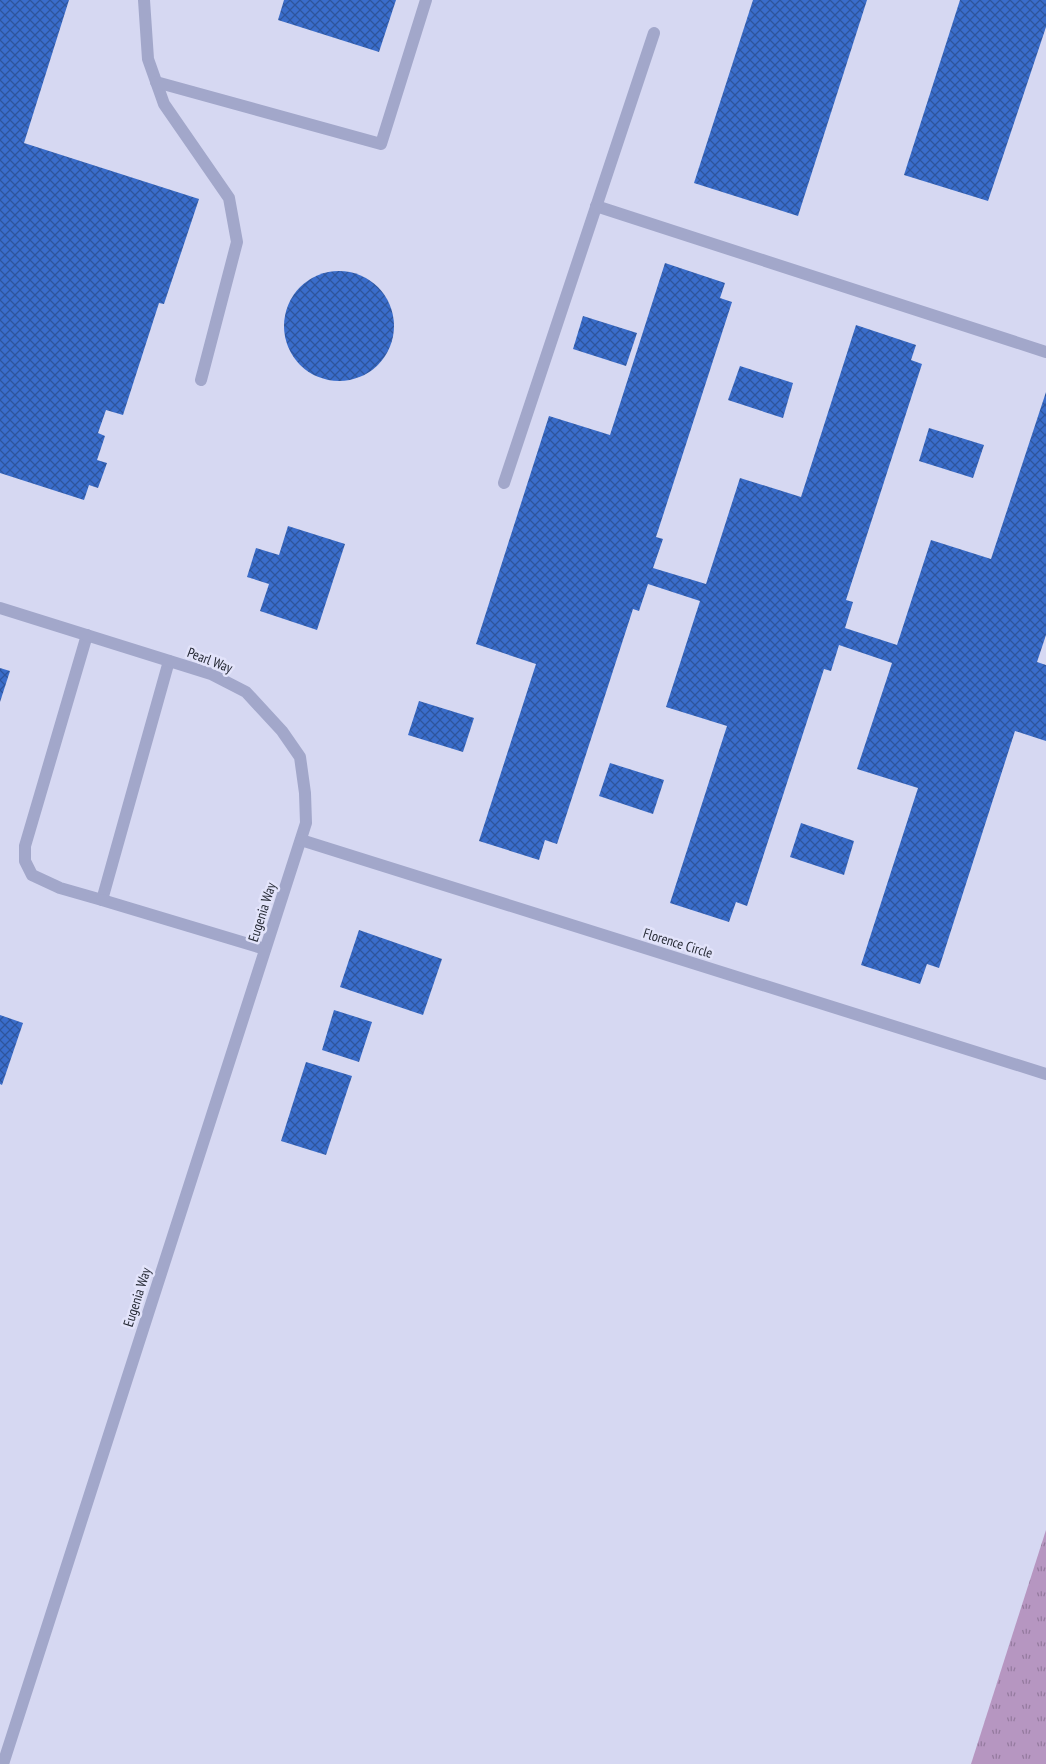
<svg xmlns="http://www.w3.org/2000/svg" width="1046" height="1764" font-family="'PT Sans Narrow',sans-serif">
<defs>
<pattern id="grass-tufts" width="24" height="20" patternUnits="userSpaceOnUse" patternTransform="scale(1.25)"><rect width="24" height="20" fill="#b696c1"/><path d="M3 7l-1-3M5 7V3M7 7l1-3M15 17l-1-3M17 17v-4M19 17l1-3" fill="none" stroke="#947a9e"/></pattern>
<pattern id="building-cross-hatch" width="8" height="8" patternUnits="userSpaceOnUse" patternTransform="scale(1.25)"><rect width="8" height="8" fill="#3a6dcb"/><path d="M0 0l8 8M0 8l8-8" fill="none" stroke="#2e559c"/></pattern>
</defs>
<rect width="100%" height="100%" fill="#d6d8f2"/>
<!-- grass -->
<polygon fill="url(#grass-tufts)" points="1046,1530 1046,1764 971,1764"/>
<!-- building -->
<g fill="url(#building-cross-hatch)">
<polygon points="0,0 69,0 24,143 199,199 164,304 159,303 123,415 106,410 98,433 105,436 97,460 107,463 98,488 89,485 84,500 0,473"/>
<polygon points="284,0 396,0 379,52 278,20"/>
<polygon points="753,0 867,0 798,216 694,183"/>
<polygon points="960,0 1046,0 1046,27 988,201 904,175"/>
<polygon points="665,263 725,283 720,298 732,302 656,537 663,539 653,568 706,584 740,478 801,497 856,325 916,345 911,360 922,364 846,600 853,602 845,628 897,645 931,540 991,559 1046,392 1046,635 1037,662 1046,665 1046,741 1015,731 939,968 927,964 920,984 861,965 918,788 857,769 892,663 839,645 831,671 824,669 747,906 736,902 729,922 670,903 727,726 666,707 700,601 648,584 639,611 633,609 557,844 545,840 539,860 479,841 536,664 476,644 549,416 610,435"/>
<circle cx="339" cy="326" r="55"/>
<polygon points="583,316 637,333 626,366 573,349"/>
<polygon points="740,366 793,383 783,418 728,400"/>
<polygon points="929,428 984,445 973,478 919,461"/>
<polygon points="288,526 345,544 317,630 260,611 269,584 247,577 256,548 279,555"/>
<polygon points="0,668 10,671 0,702"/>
<polygon points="419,701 474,718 463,752 408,735"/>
<polygon points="610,763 664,780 653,814 599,796"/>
<polygon points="801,823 854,841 844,875 790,857"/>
<polygon points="359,930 442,959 423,1015 340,987"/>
<polygon points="334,1010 372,1022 359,1062 322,1050"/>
<polygon points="0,1015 23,1023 2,1085 0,1084"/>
<polygon points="306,1062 352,1076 326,1155 281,1141"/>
</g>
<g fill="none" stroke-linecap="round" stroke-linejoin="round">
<!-- service -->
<g stroke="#a2a7ca" stroke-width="12">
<polyline points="144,0 148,59 164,104 229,198 237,242 201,380"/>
<polyline points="156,82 381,144 426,0"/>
<polyline points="596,206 1046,352"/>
<polyline points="504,483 654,33"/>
<polyline points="87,635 25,846 25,861 32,875 60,888 102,900 169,661"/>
<polyline points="102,900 265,949"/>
</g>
<!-- minor -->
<g stroke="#a2a7ca" stroke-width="12">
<polyline points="0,608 211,674 246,692 282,731 300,757 305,793 306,823 3,1764"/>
<polyline points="301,840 1046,1074"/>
</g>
</g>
<g text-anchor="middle" stroke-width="5" stroke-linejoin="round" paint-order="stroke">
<!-- street labels -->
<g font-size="14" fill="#252934" stroke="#e2e3fa">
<text transform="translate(210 660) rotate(21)" y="5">Pearl Way</text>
<text transform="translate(262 912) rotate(-72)" y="5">Eugenia Way</text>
<text transform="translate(678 943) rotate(17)" y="5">Florence Circle</text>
<text transform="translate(137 1297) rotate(-72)" y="5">Eugenia Way</text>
</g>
</g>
</svg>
